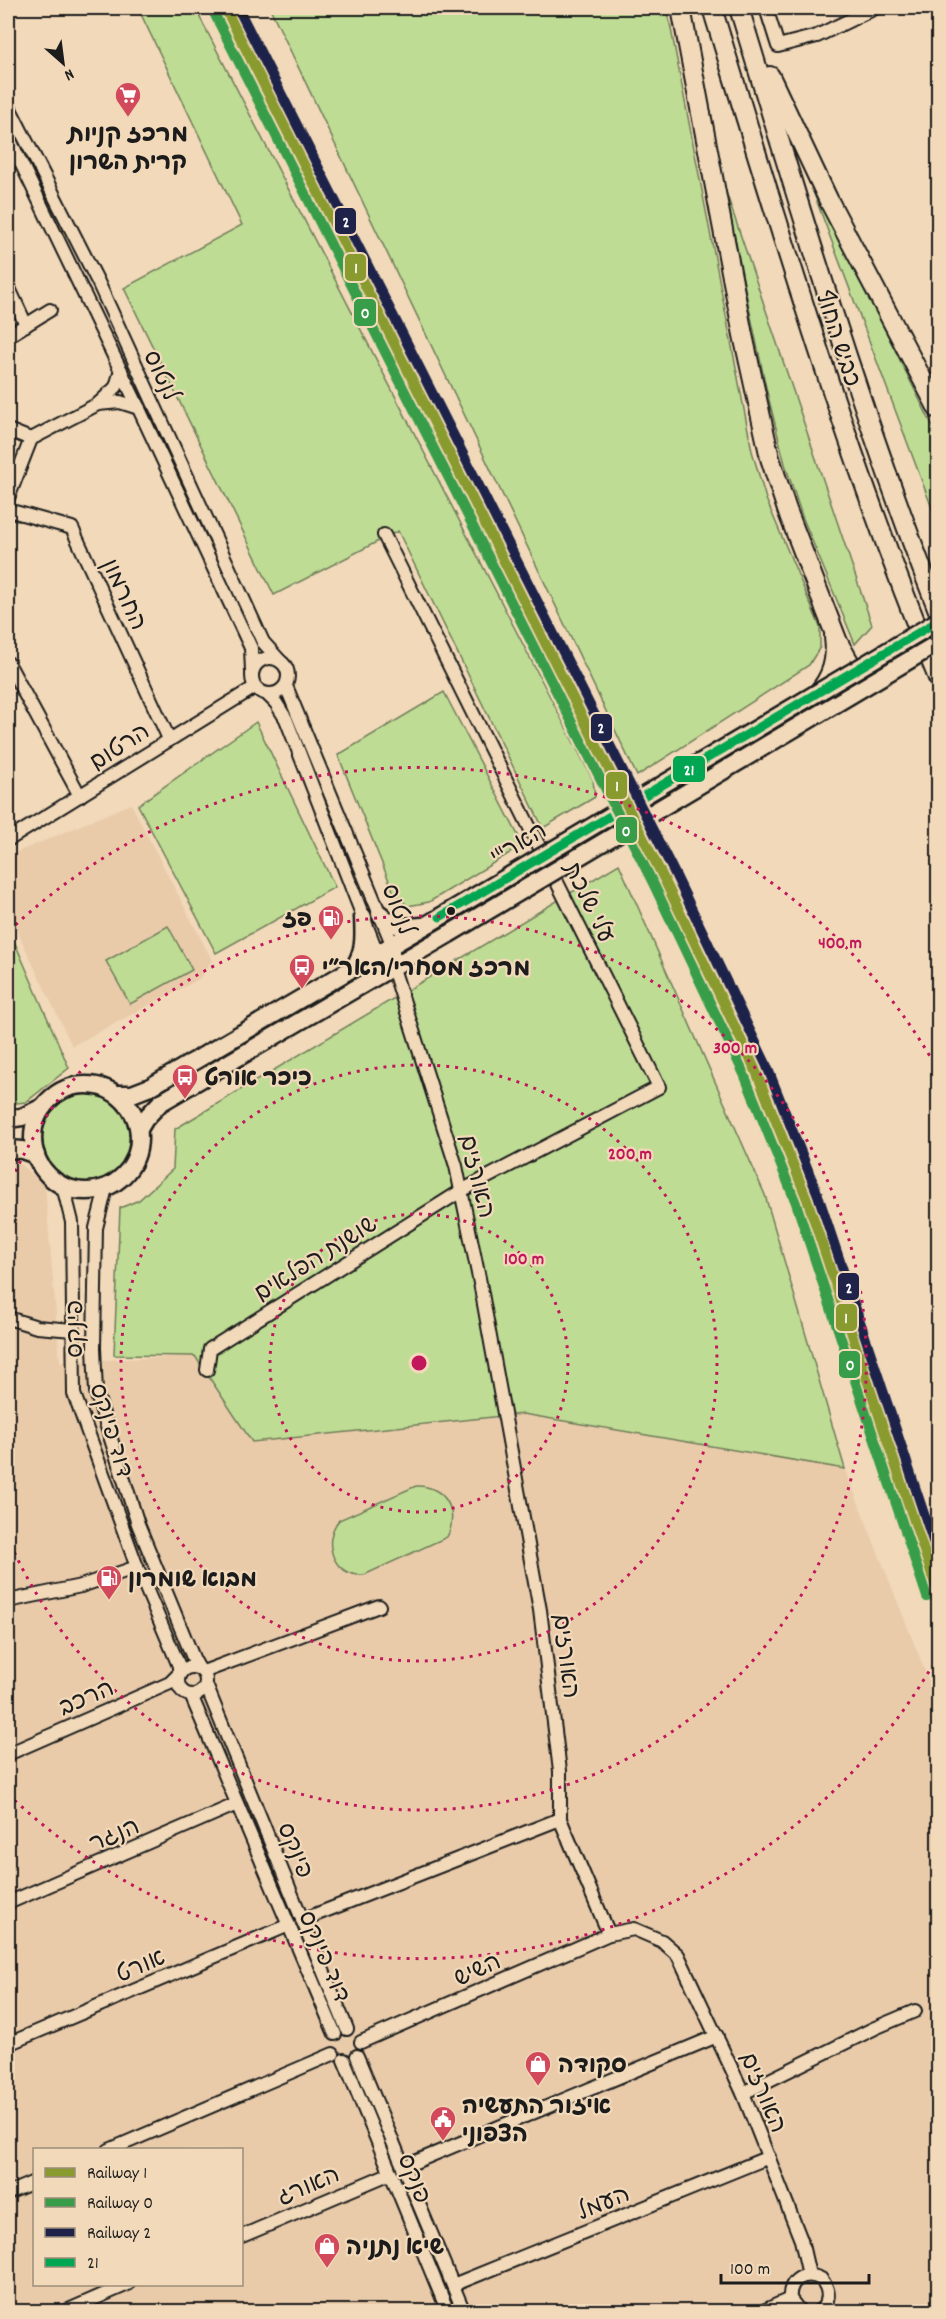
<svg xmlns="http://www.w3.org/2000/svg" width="946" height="2319" font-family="Dekko,'Playpen Sans Hebrew',sans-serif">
<rect width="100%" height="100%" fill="#f1d9b9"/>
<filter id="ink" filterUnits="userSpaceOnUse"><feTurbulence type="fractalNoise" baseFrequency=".0167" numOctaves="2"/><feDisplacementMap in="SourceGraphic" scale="12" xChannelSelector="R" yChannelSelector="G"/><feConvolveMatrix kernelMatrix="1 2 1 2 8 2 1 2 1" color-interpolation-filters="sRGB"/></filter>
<g filter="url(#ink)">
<!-- built -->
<g fill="#e9cbaa" fill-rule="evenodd">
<polygon points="131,804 212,960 199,979 72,1046 8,912 8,856"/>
<path d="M12,1156L45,1186L60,1362L195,1356L252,1442L523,1414L845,1469L938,1704V2311L8,2312V1157ZM34,2150H242V2284H34Z"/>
</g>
<!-- green -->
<g fill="#bfdc94" stroke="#6e7c58" stroke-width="1.5">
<polygon points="138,8 195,8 593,780 595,797 543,828 398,531 274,595 124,288 242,225"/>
<polygon points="270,8 667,8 752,451 766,499 820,627 820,647 809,665 637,776"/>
<polygon points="802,162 938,437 938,524"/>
<polygon points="722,180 872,625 855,644 802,516 785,464 767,392"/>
<polygon points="444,692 523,845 429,902 408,906 394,893 338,755"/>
<polygon points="256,722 335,887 216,953 138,805"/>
<polygon points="619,864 765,1195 845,1469 523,1414 252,1442 195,1356 114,1355 120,1208 139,1200 173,1169 175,1129"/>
<polygon points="168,926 192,970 130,1004 106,961"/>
<polygon points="8,927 69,1068 26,1102 8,1104"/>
<circle cx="87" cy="1137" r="47"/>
<path d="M416,1486C445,1485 460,1512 447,1537L364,1575C333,1577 321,1542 339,1520Z"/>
</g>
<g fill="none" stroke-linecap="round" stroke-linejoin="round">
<!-- minor casing -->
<g stroke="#1c1c1c" stroke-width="16">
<g id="minor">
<polyline points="766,8 778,46 817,36 875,8"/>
<polyline points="8,105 98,282 263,642 280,661"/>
<polyline points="8,136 133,396 251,648 252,672"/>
<polyline points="8,286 26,325"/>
<polyline points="8,336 50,310"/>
<polyline points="98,404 120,402 139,408"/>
<polyline points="8,430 31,439"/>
<polyline points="8,498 31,439 98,404 116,387 121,370"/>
<polyline points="8,510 72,528 169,739"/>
<circle cx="270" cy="676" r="18"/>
<polyline points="8,663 80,796"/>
<polyline points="286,686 393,946 393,968 456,1166 481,1288 540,1610 560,1771 560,1819 609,1934 634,1929 662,1941 678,1955 743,2093 801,2240 809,2275"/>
<polyline points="268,695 276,703 286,719 378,955 393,968"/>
<polyline points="8,840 255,687"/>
<polyline points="63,1186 72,1222 74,1394 137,1567 179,1666 179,1673"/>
<polyline points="106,1188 96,1228 94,1348 96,1392 138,1524 194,1660 199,1669"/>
<polyline points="8,1318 37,1327 73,1330"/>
<polyline points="207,1370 210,1349 461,1191 659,1087 384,535"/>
<polyline points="8,1601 81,1586 137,1567"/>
<circle cx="192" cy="1681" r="14"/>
<polyline points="203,1672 379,1606"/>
<polyline points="206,1685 347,2029"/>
<polyline points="191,1695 335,2034"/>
<polyline points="8,1754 170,1683 178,1675"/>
<polyline points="8,1903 237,1804"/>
<polyline points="302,1920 560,1819"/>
<polyline points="361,2042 609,1934"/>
<polyline points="8,2044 289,1925"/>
<polyline points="357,2056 464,2312"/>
<polyline points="344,2060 448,2312"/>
<polyline points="743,2093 875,2028 915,2011"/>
<polyline points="109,2150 333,2054"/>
<polyline points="403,2167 717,2036"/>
<polyline points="8,2193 34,2182"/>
<polyline points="242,2236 391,2173"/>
<polyline points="453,2285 769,2157"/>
<polyline points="64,2312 128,2284"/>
<polyline points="761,2312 790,2299"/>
<path d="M800,2312L790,2299C788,2280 805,2270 821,2279C831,2291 830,2303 818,2312"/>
</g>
</g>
<!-- major casing -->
<g stroke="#1c1c1c" stroke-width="21">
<g id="major">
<path d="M380,914C393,927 404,928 422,926"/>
<path d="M353,969C365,952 364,937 363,917"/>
<circle cx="86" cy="1138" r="53"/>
<polyline points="117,1094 132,1094 150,1087 440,917"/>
<polyline points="8,1119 22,1117 43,1107"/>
<polyline points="139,1129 145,1119 160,1103 449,934"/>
<polyline points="8,1149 22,1150 36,1155"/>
</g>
</g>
<!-- highway casing -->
<g stroke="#1c1c1c" stroke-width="22">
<g id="highway">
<polyline points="681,8 743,335 770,458 787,510 838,642 851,665 865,682"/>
<path d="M712,8C781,233 848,460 938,678"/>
<path d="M739,8C801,210 860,413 938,610"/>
<polyline points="770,76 829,201 938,409"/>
<path d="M817,694C832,677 837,660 834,637"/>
</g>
</g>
<!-- minor -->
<use href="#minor" stroke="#f1d9b9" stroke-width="12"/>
<!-- major -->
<use href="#major" stroke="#f1d9b9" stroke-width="16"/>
<!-- highway -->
<use href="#highway" stroke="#f1d9b9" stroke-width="18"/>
<!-- major-bridge casing -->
<g stroke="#1c1c1c" stroke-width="21" stroke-linecap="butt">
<g id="major-bridge">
<polyline points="440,917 938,621"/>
<polyline points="449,934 938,643"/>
</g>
</g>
<!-- major-bridge -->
<use href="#major-bridge" stroke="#f1d9b9" stroke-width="16"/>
<!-- bus-1 casing -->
<g stroke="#f1d9b9" stroke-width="14">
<polyline id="bus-1" points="440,917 938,621"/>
</g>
<!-- bus-1 -->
<use href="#bus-1" stroke="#00a651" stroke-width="9"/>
<!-- rail-1 casing -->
<g stroke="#f1d9b9" stroke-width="15">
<polyline id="rail-1" points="225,8 664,879 755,1069 807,1199 938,1593"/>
</g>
<!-- rail-2 casing -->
<g stroke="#f1d9b9" stroke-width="15">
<polyline id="rail-2" points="214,13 654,885 744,1074 796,1203 927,1597"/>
</g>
<!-- rail-3 casing -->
<g stroke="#f1d9b9" stroke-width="15">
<polyline id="rail-3" points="238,8 675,874 766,1064 818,1195 938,1556"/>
</g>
<!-- rail-1 -->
<use href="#rail-1" stroke="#899b2e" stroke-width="10"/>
<!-- rail-2 -->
<use href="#rail-2" stroke="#389d48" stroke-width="10"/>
<!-- rail-3 -->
<use href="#rail-3" stroke="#1f234a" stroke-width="10"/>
</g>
</g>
<!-- distance rings -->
<g fill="none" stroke="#c2185b" stroke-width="3" stroke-dasharray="3 6">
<circle cx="419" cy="1363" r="149"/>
<circle cx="419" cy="1363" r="298"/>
<path d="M8 1188A447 447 0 1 1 8 1538"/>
<path d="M938 1656A596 596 0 0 1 9 1795M9 931A596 596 0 0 1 938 1070"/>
</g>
<!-- icons -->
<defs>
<g id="supermarket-pin" transform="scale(1.35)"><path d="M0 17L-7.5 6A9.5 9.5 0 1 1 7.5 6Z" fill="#d1495b" stroke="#f1d9b9"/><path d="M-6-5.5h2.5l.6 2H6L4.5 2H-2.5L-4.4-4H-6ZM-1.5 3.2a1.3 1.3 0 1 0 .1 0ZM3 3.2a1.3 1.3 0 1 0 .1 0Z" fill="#fff"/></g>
<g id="fuel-pin" transform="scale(1.35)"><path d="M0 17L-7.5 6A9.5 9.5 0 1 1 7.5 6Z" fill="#d1495b" stroke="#f1d9b9"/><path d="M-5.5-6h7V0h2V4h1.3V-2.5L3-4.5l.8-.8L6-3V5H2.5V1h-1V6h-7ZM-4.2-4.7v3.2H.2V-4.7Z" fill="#fff"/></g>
<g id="bus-pin" transform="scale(1.35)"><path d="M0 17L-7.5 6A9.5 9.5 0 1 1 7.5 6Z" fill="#d1495b" stroke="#f1d9b9"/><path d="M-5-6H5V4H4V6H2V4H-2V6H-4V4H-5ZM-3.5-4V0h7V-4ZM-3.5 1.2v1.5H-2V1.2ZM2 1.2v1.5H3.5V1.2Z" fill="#fff"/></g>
<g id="shop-pin" transform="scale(1.35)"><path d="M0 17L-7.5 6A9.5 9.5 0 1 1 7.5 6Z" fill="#d1495b" stroke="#f1d9b9"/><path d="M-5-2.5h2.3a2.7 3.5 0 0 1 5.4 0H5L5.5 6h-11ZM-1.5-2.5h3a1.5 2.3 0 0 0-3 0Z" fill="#fff"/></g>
<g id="civic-pin" transform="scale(1.35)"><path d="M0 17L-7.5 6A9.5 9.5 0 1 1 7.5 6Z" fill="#d1495b" stroke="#f1d9b9"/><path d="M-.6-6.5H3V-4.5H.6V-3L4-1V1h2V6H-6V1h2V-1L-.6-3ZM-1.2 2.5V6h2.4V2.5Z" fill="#fff"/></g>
</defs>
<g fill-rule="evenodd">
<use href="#supermarket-pin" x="128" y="95"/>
<use href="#fuel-pin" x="331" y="918"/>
<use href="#bus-pin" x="302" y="967"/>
<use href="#bus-pin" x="185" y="1077"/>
<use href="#fuel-pin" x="109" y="1578"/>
<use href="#shop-pin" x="538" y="2064"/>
<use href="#civic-pin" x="443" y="2119"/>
<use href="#shop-pin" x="327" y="2246"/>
</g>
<!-- markers -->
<circle fill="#1c1c1c" stroke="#f1d9b9" stroke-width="2" cx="451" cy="911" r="5"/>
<g text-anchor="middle" stroke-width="4.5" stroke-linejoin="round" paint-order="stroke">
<!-- poi labels -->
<g font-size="24" font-weight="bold" fill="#1c1c1c" stroke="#f1d9b9" text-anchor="start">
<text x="128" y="141" text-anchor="middle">מרכז קניות<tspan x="128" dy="28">קרית השרון</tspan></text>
<text x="312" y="926" text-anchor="end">פז</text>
<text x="322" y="975">מרכז מסחרי/האר״י</text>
<text x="204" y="1085">כיכר אורט</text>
<text x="128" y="1586">מבוא שומרון</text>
<text x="558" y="2072">סקודה</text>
<text x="462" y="2113">איזור התעשיה<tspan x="462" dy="28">הצפוני</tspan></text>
<text x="346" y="2254">שיא נתניה</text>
</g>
<!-- street labels -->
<g font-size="24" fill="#1c1c1c" stroke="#f1d9b9">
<text transform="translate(839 338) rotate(72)" y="8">כביש החוף</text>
<text transform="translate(162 375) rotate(65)" y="8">לנטוס</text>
<text transform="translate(125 594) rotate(65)" y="8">החרמון</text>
<text transform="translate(119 746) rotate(-33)" y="8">הרטום</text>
<text transform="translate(518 843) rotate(-31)" y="8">האר"י</text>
<text transform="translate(590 902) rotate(64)" y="8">עלי שלכת</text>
<text transform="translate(399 909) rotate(69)" y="8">לנטוס</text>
<text transform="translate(478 1176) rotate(76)" y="8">האורזים</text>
<text transform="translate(315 1258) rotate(-32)" y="8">שושנת הפלאים</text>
<text transform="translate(74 1329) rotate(-90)" y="8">פינקס</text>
<text transform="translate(112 1430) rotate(73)" y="8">דוד פינקס</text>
<text transform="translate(567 1656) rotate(83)" y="8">האורזים</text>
<text transform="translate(86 1697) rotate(-23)" y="8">הרכב</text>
<text transform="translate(114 1834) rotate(-23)" y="8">הנגר</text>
<text transform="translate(296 1850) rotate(68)" y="8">פינקס</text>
<text transform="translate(325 1956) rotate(67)" y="8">דוד פינקס</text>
<text transform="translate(140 1965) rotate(-23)" y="8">אורט</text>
<text transform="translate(477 1969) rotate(-24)" y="8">השיש</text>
<text transform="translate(764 2092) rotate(67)" y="8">האורזים</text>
<text transform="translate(415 2178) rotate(68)" y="8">פנקס</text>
<text transform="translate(308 2185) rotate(-23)" y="8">האורג</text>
<text transform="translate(603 2202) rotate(-22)" y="8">העמל</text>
</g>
</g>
<circle cx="419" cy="1363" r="9" fill="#c2185b" stroke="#f1d9b9" stroke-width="3"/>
<g font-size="18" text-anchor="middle" font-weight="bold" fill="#c2185b" stroke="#f1d9b9" stroke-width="4.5" stroke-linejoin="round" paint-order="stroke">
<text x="840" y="948">400 m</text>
<text x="735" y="1053">300 m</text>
<text x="630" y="1159">200 m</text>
<text x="524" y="1264">100 m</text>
</g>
<g stroke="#f1d9b9" stroke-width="2">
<rect x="334" y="207" width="23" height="28" rx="6" fill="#1f234a"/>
<rect x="344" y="253" width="23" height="29" rx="6" fill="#899b2e"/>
<rect x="353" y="298" width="24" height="29" rx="6" fill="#389d48"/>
<rect x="590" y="713" width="23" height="29" rx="6" fill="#1f234a"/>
<rect x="672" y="755" width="34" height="28" rx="6" fill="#00a651"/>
<rect x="605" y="771" width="23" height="29" rx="6" fill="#899b2e"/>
<rect x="615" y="816" width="23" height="28" rx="6" fill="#389d48"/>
<rect x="837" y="1272" width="23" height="29" rx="6" fill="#1f234a"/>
<rect x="835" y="1303" width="23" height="29" rx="6" fill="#899b2e"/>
<rect x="838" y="1350" width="23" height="29" rx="6" fill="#389d48"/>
</g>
<g font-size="16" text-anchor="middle" font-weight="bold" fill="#fff">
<text x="346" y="227">2</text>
<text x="356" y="273">1</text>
<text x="365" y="318">0</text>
<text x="601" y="733">2</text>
<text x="689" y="775">21</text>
<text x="617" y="791">1</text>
<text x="626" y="836">0</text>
<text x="849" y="1293">2</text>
<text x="846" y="1323">1</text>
<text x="850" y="1370">0</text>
</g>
<!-- margin -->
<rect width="946" height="2319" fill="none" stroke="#f1d9b9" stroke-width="30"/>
<rect x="15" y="15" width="916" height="2289" fill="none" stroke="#1c1c1c" stroke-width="2" filter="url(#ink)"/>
<!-- legend -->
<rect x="33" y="2148" width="210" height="138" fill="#f1d9b9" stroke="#9c8d7a" stroke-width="1.5"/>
<rect x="45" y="2168" width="30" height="9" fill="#899b2e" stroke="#9c8d7a" stroke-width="1.5"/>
<text x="87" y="2178" font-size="18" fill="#1c1c1c">Railway 1</text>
<rect x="45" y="2198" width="30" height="9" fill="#389d48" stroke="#9c8d7a" stroke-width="1.5"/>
<text x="87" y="2208" font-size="18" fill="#1c1c1c">Railway 0</text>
<rect x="45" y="2228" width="30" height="9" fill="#1f234a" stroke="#9c8d7a" stroke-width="1.5"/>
<text x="87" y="2238" font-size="18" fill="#1c1c1c">Railway 2</text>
<rect x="45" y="2258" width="30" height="9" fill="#00a651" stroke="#9c8d7a" stroke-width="1.5"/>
<text x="87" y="2268" font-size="18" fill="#1c1c1c">21</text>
<!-- north arrow -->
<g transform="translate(63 63) rotate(152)" stroke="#f1d9b9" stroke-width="4.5" paint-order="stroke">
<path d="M0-4.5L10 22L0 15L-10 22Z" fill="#1c1c1c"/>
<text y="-9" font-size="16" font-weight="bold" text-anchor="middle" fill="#1c1c1c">N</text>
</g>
<!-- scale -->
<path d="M721 2274v9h148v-9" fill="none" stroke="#1c1c1c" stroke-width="3"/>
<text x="730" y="2274" font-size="18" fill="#1c1c1c" stroke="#f1d9b9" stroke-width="4.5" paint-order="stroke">100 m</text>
</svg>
